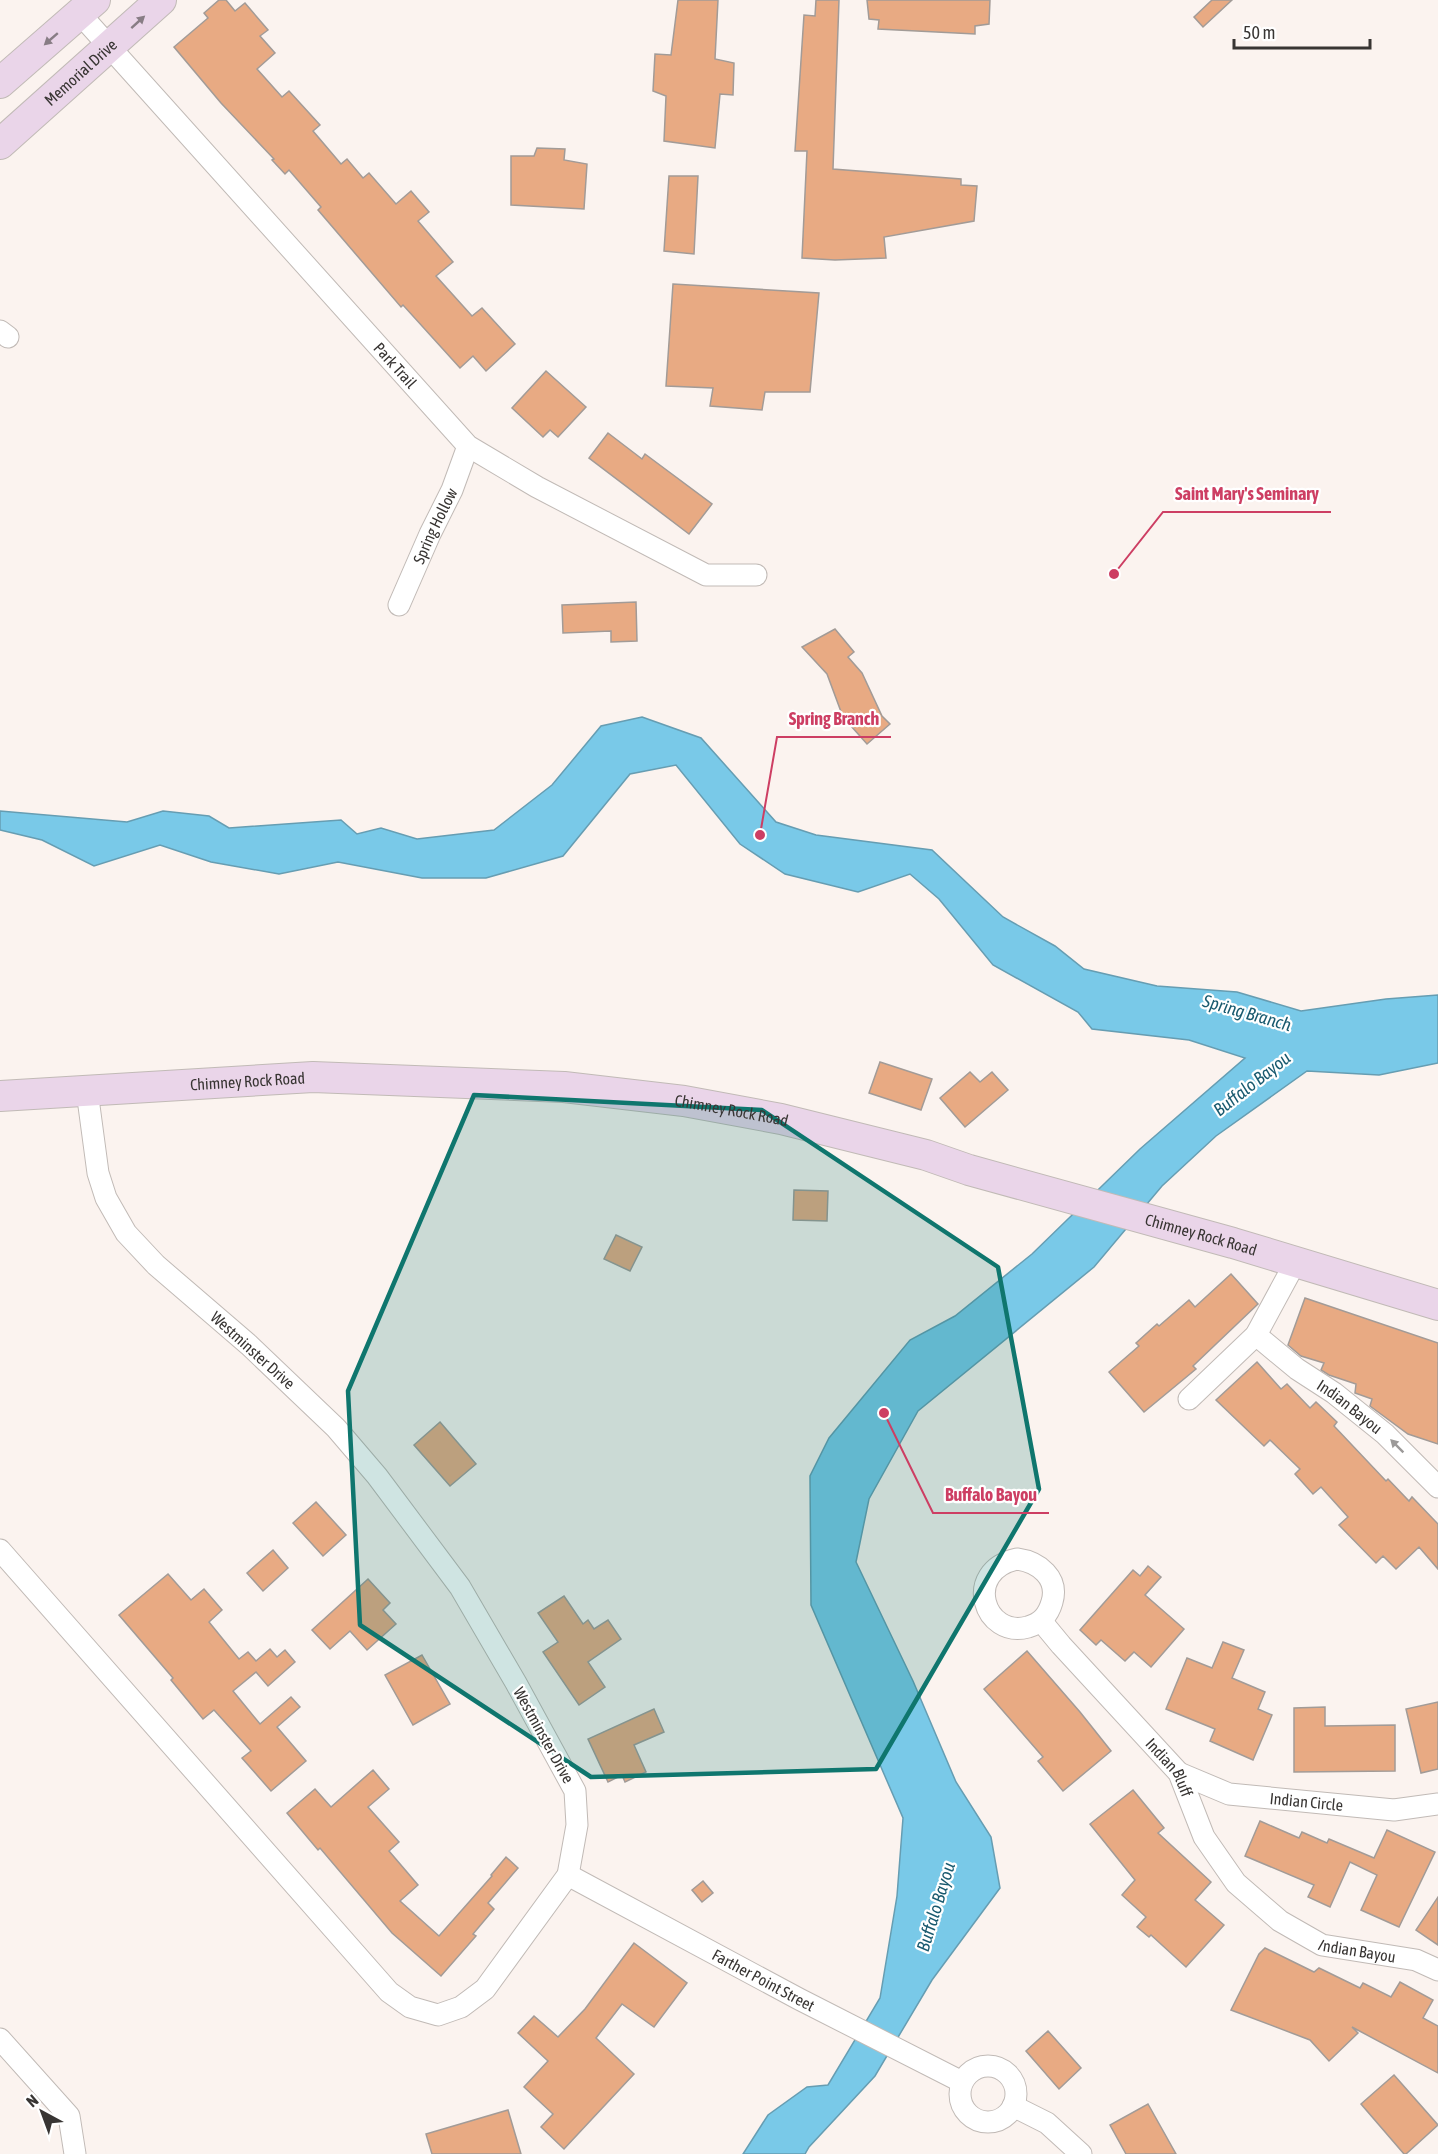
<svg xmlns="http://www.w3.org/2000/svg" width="1438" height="2154" font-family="'Asap Condensed',sans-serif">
<rect width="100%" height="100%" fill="#fbf3ef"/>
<!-- water -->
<polygon fill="#79c9e8" stroke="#669db2" stroke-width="1.5" points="642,717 701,738 776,822 816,835 932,850 1003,917 1055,946 1084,969 1157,986 1237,992 1301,1011 1386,999 1438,995 1438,1063 1379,1075 1307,1071 1216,1136 1162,1186 1094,1267 918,1411 869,1499 856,1562 913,1681 956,1782 991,1837 1000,1888 932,1980 875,2076 809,2147 805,2154 743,2154 768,2115 807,2087 828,2085 880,1998 897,1896 903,1818 811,1605 810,1476 829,1438 910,1340 955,1316 1032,1254 1140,1149 1245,1058 1189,1040 1092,1029 1078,1012 993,965 939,899 910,874 858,892 785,874 740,844 676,765 630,774 563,856 486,878 422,878 338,862 279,874 211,862 160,845 94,866 42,840 0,830 0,811 127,822 163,811 209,816 229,828 341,820 357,834 381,828 417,839 494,830 552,785 601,726"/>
<!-- building -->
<g fill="#e8aa83" stroke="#a29b97" stroke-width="1.5">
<polygon points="219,0 226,0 235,11 245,3 268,30 260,36 275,53 257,69 282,97 289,91 320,125 313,131 341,164 347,159 363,178 369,173 396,204 411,191 429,212 418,221 453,262 436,276 472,316 482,308 515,344 486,371 473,356 460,368 403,305 401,307 318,210 321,207 289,170 285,174 272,160 274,159 221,103 174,47 208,18 204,13"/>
<polygon points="678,0 718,0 715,59 734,63 733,95 720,94 715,148 664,141 666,96 653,91 655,54 671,55"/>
<polygon points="816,0 839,0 833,169 961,179 961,185 977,186 974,221 884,237 886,258 835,260 802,258 807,151 795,151 804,15 815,16"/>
<polygon points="867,0 990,0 989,24 975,26 975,34 878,29 879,20 869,19"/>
<polygon points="1212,0 1232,0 1203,27 1194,17"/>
<polygon points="537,148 565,149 564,160 587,164 584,209 511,205 511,156 534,156"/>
<polygon points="669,176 698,176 694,254 664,251"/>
<polygon points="673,284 819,293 810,392 765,392 762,410 710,406 713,388 666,386"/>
<polygon points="546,371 586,407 558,437 550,430 543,437 512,408"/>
<polygon points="608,433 642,459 645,454 712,504 689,534 589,458"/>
<polygon points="636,602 637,641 611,642 611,631 563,633 562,605"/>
<polygon points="835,629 854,652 848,657 862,673 882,716 890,724 867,744 843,717 827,674 802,647"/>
<polygon points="880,1062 932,1079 921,1110 869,1093"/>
<polygon points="970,1072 980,1082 992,1072 1008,1090 965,1127 940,1098"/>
<polygon points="794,1190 828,1191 827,1221 793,1220"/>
<polygon points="616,1235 642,1247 630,1271 604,1259"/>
<polygon points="1231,1274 1258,1304 1193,1366 1196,1369 1144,1412 1109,1372 1139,1346 1136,1343 1157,1324 1159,1326 1189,1300 1195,1307"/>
<polygon points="1305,1298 1438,1343 1438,1444 1408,1434 1370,1406 1372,1399 1355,1393 1356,1384 1329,1375 1321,1370 1324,1363 1301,1356 1288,1345"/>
<polygon points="1257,1362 1281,1389 1287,1384 1310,1408 1316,1402 1337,1422 1334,1426 1386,1481 1388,1479 1409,1501 1412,1497 1438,1524 1438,1569 1419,1547 1396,1569 1383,1556 1376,1563 1339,1525 1348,1517 1321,1487 1313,1494 1295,1474 1300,1469 1270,1440 1264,1446 1216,1400"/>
<polygon points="440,1422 476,1464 450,1486 414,1445"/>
<polygon points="316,1502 346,1535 323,1556 293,1523"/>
<polygon points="273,1550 288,1568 263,1591 247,1573"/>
<polygon points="1148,1566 1161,1577 1145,1595 1184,1629 1151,1667 1134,1652 1125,1661 1101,1640 1096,1645 1080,1630 1133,1570 1140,1576"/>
<polygon points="168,1574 191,1600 204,1589 222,1610 209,1622 239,1659 248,1652 256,1661 270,1649 277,1657 285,1650 295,1662 268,1686 256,1672 233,1691 260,1724 291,1697 300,1707 277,1727 306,1761 271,1791 242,1758 251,1751 214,1710 203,1719 171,1680 173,1678 119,1615"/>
<polygon points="368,1579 390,1603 383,1610 396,1624 367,1650 350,1631 330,1649 312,1630"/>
<polygon points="564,1596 583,1624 588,1620 594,1629 608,1620 621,1639 588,1662 605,1687 579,1705 543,1652 558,1642 538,1613"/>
<polygon points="1223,1642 1244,1650 1232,1678 1265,1692 1258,1709 1272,1715 1253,1760 1210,1741 1215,1729 1166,1709 1187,1658 1212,1668"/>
<polygon points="1027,1651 1080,1712 1111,1751 1063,1791 1038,1761 1043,1757 984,1689"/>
<polygon points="422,1655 450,1704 413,1725 385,1675"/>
<polygon points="1438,1702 1438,1769 1421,1773 1406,1709"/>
<polygon points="1325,1707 1325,1726 1395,1725 1395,1771 1294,1772 1294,1708"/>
<polygon points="654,1709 664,1732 634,1745 646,1772 625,1782 622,1775 608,1782 588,1739"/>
<polygon points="373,1770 389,1789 368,1807 399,1842 389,1851 418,1885 400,1901 439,1936 492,1876 491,1875 506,1857 518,1868 488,1903 494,1909 473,1934 476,1936 441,1976 392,1933 320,1848 318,1850 287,1813 315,1789 331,1807"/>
<polygon points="1133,1790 1164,1828 1158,1833 1211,1882 1195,1900 1224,1925 1186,1967 1151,1935 1149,1937 1137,1927 1146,1917 1122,1895 1135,1880 1090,1824"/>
<polygon points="1260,1821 1299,1838 1302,1832 1327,1843 1329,1839 1374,1858 1387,1830 1435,1852 1399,1927 1361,1910 1377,1875 1350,1862 1330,1907 1308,1897 1314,1885 1245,1856"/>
<polygon points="703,1881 713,1893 702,1902 692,1890"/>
<polygon points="1438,1897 1438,1945 1416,1930"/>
<polygon points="634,1943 687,1983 654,2027 622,2004 596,2038 634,2074 564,2149 541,2127 553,2114 524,2087 548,2061 518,2033 534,2016 558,2037 585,2009"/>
<polygon points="1265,1948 1314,1972 1319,1968 1360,1988 1363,1983 1391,1997 1400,1982 1433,2000 1423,2018 1438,2026 1438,2073 1352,2027 1358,2033 1329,2061 1310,2040 1231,2010 1259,1954"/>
<polygon points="1048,2031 1081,2068 1059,2089 1026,2051"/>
<polygon points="1394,2075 1438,2125 1406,2154 1404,2154 1361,2104"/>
<polygon points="1148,2104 1176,2154 1126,2154 1110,2125"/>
<polygon points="508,2110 521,2154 432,2154 426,2134"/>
</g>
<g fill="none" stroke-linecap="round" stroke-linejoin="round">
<!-- minor casing -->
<g stroke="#c1bab6" stroke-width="23">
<g id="minor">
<path id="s1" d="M80,14L468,446L537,487L706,575H756"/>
<polyline points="0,331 8,337"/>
<path id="s2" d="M399,605L430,534L452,490L468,446"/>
<path id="s3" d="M1256,1335L1297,1369L1334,1393L1385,1434L1438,1487"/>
<polyline points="1189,1399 1256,1335 1295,1263"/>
<polyline points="0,1550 389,1992 410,2007 438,2015 461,2007 485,1989 568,1875 577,1825 575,1791 516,1683 460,1587 377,1476 336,1428 249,1345 156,1265 126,1233 106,1198 98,1173 87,1091"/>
<path d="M1017,1559C1039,1562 1059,1578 1052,1602C1048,1616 1041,1623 1028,1627C984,1639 962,1571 1017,1559Z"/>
<path id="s4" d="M1042,1622L1061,1645L1179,1773L1204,1837L1236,1883L1280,1921L1322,1945L1416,1960L1438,1970"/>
<path id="s5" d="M1179,1773L1229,1794L1394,1810L1438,1804"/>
<path id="s6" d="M568,1875L799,1999L962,2082"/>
<polyline points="0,2039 69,2116 75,2154"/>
<circle cx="988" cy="2094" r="28"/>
<polyline points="1013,2106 1047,2123 1081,2154"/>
</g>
</g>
<!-- secondary casing -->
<g stroke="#c1bab6" stroke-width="32">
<g id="secondary">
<polyline points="0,83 95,0"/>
<path id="s7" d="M0,144L161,0"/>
<path id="s8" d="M0,1096L313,1077L564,1087L684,1101L781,1119L926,1155L969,1170L1233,1243L1438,1305"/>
</g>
</g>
<!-- minor -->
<use href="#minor" stroke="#fff" stroke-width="21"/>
<!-- secondary -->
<use href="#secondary" stroke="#ead5e9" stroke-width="30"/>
</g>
<!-- one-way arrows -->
<defs><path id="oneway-solid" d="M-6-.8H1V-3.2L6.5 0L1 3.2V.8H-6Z" transform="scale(1.5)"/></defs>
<g fill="#887d85">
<use href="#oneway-solid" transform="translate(138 22) rotate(-42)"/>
<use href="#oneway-solid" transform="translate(51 39) rotate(139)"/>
</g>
<use fill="#9c9a99" href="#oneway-solid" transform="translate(1397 1446) rotate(-135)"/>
<!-- marked area -->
<path fill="#0f766e" fill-opacity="0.2" stroke="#0f766e" stroke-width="4.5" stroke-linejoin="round" d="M474,1095L762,1110L998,1267L1039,1489L876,1769L591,1777L360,1625L348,1391Z"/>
<g text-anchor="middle" stroke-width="4.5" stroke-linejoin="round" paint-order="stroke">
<!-- street labels -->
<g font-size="16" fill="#383533" stroke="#fff">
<text dy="6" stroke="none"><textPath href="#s7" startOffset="108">Memorial Drive</textPath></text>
<text dy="6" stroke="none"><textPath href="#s1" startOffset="472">Park Trail</textPath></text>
<text dy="6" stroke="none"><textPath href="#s2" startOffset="87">Spring Hollow</textPath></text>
<text dy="6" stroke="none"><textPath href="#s8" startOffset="248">Chimney Rock Road</textPath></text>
<text dy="6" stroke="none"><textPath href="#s8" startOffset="734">Chimney Rock Road</textPath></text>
<text dy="6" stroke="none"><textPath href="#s8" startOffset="1220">Chimney Rock Road</textPath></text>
<text transform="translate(253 1350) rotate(42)" y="6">Westminster Drive</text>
<text dy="6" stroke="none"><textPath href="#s3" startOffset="118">Indian Bayou</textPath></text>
<text transform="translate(544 1735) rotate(61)" y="6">Westminster Drive</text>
<text dy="6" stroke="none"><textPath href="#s4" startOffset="194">Indian Bluff</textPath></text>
<text dy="6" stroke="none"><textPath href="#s5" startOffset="132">Indian Circle</textPath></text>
<text dy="6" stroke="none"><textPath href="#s4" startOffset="471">Indian Bayou</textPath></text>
<text dy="6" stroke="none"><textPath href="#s6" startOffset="222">Farther Point Street</textPath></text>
</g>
<!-- water labels -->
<g font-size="18" font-style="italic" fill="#195a6f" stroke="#fff">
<text transform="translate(1247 1013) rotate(16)" y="6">Spring Branch</text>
<text transform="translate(1252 1084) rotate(-38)" y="6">Buffalo Bayou</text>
<text transform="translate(936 1907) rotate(-73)" y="6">Buffalo Bayou</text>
</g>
</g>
<!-- callouts -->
<path fill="none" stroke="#cd3e63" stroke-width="2" d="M1114 574L1163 512H1331M760 835L777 737H891M884 1413L933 1513H1049"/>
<g fill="#cd3e63" stroke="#fff" stroke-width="2">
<circle cx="1114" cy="574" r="6"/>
<circle cx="760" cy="835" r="6"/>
<circle cx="884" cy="1413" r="6"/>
</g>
<g font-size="18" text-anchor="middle" font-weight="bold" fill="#cd3e63" stroke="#fff" stroke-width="4.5" stroke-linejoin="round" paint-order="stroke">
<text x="1247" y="500">Saint Mary's Seminary</text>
<text x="834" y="725">Spring Branch</text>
<text x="991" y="1501">Buffalo Bayou</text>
</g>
<!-- north arrow -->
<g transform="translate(42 2112) rotate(319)" stroke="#ffffff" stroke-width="4.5" paint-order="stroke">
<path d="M0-4.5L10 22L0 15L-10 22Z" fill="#383533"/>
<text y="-9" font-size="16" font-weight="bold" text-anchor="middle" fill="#383533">N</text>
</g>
<!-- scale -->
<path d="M1234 39v9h136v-9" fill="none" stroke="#383533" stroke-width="3"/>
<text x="1243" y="39" font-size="18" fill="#383533" stroke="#ffffff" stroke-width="4.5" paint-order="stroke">50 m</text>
</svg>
